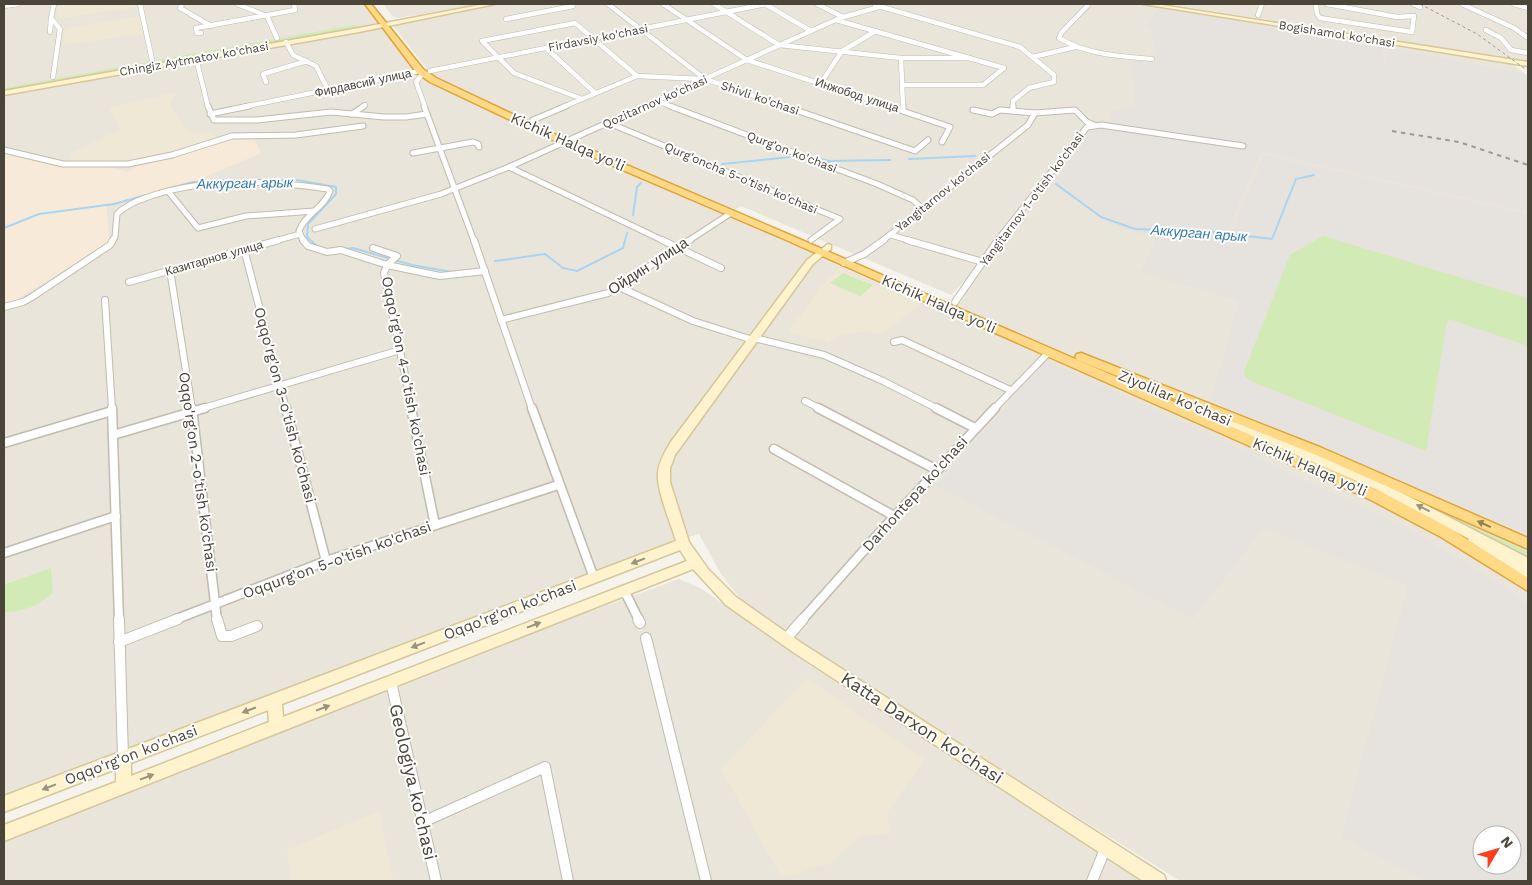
<svg xmlns="http://www.w3.org/2000/svg" width="1532" height="885" font-family="'Work Sans',sans-serif">
<rect width="100%" height="100%" fill="#f6f3ec"/>
<!-- residential -->
<g fill="#eae5da" fill-rule="evenodd">
<path d="M4,4H368L423,73L428,70L391,23L492,4H1141L1508,61L1528,76V881H1180L793,639L743,602L721,574L699,534L682,539L594,578L4,804ZM741,206L951,295L981,264L963,298L950,315L850,271L818,256L821,253L730,213ZM1482,835H1512V865H1482Z"/>
<polygon points="383,4 484,4 398,18 393,17"/>
<polygon points="1166,4 1528,4 1528,61 1225,13"/>
<polygon points="679,579 702,589 814,668 1142,881 4,881 4,836 124,786 277,726"/>
</g>
<!-- commercial -->
<polygon fill="#f7ead8" points="251,133 261,153 193,182 114,204 107,204 106,202 110,243 15,300 4,303 4,154 68,166 109,167 128,172 140,164 170,158"/>
<!-- industrial -->
<g fill="#e6e2dd" fill-rule="evenodd">
<polygon points="1159,9 1370,41 1382,45 1384,66 1371,69 1386,67 1385,47 1519,73 1528,81 1528,212 1261,152 1225,236 1135,233 1109,223 1048,181 1093,127 1112,124 1110,111 1136,107 1131,60 1156,62 1155,45 1151,29 1147,26"/>
<polygon points="1264,155 1528,214 1528,534 1211,401 1239,301 1140,272 1159,235 1230,237"/>
<path d="M1046,361L1193,427L1409,529L1507,588L1528,606V881H1425L1341,837L1408,586L1264,528L1193,619L936,486ZM1482,835H1512V865H1482Z"/>
</g>
<!-- education -->
<g fill="#efe8d6">
<polygon points="62,4 136,4 136,7 56,19 57,7 62,6"/>
<polygon points="141,16 143,34 63,45 65,28"/>
<polygon points="177,92 170,105 189,133 212,132 215,139 137,160 73,163 69,154 120,130 109,108"/>
<polygon points="839,269 921,304 882,334 863,332 838,335 828,343 788,332 822,286"/>
<polygon points="807,678 924,760 887,813 890,834 860,836 831,863 782,878 721,769"/>
<polygon points="379,811 393,878 386,881 291,881 287,850"/>
</g>
<!-- green -->
<g fill="#d2eab5">
<polygon points="355,25 360,27 157,64 157,60"/>
<polygon points="149,62 149,65 4,92 4,88"/>
<polygon points="1323,236 1528,298 1528,346 1449,319 1446,326 1426,451 1253,382 1245,377 1244,371 1290,255"/>
<polygon points="843,273 873,285 860,296 830,283"/>
<polygon points="1437,510 1528,552 1528,558"/>
<path d="M51,568L53,592C38,606 24,612 4,612V585Z"/>
</g>
<g fill="none" stroke-linecap="round" stroke-linejoin="round">
<!-- stream -->
<g stroke="#a9d4f2" stroke-width="2">
<polyline points="810,157 829,161 890,160"/>
<polyline points="909,159 975,156"/>
<polyline points="722,164 800,156"/>
<polyline points="257,180 297,180 336,187 336,194 308,224 307,237 318,247"/>
<polyline points="1056,184 1101,217 1135,229 1214,232 1272,239 1296,179 1314,175"/>
<polyline points="175,187 193,182 209,182"/>
<polyline points="633,215 637,187 641,183"/>
<polyline points="4,228 39,214 114,204 146,195"/>
<polyline points="345,249 353,248 412,265 452,272"/>
<polyline points="495,261 545,254 563,268 577,271 623,248 627,233"/>
</g>
<!-- minor-far4 casing -->
<g stroke="#c2bbae" stroke-width="5.5">
<g id="minor-far4">
<polyline points="140,4 152,60"/>
<polyline points="182,4 180,8 211,26"/>
<polyline points="237,4 267,16 277,38"/>
<polyline points="608,4 705,79 787,107"/>
<polyline points="663,4 747,60 892,107"/>
<polyline points="714,4 779,45 901,58 969,58"/>
<polyline points="765,4 811,31"/>
<polyline points="817,4 843,17"/>
<path d="M1089,4L1062,32L1059,38C1088,55 1119,56 1152,59"/>
<polyline points="1316,4 1317,14 1320,18 1412,32 1414,16 1397,17 1327,4"/>
<polyline points="1413,4 1420,7"/>
<polyline points="1462,4 1514,28 1528,38"/>
<polyline points="1514,4 1528,8"/>
<polyline points="875,5 1020,47 1054,75 1054,82 1029,88 1013,101 1013,107"/>
<polyline points="4,6 18,4"/>
<polyline points="1258,15 1262,4"/>
<polyline points="506,19 573,6 573,4"/>
<polyline points="836,20 1004,68"/>
<polyline points="1486,30 1501,38 1511,50 1528,53"/>
<polyline points="50,32 51,18"/>
<polyline points="201,33 197,33 196,28 295,10 294,4"/>
<polyline points="286,42 293,55 316,66 328,90"/>
<polyline points="546,48 595,93"/>
<polyline points="1033,57 1075,47"/>
<polyline points="196,58 208,107"/>
<polyline points="901,58 903,107"/>
<polyline points="430,71 766,4"/>
<polyline points="423,73 416,82 425,107"/>
<polyline points="53,77 60,29 51,18 54,4"/>
<polyline points="266,82 263,74 307,61"/>
<polyline points="821,83 842,51 876,31"/>
<polyline points="902,85 983,85 1004,68"/>
<polyline points="582,99 514,73 482,41 575,23 637,76 703,79"/>
<polyline points="657,101 673,107"/>
<polyline points="243,107 420,71"/>
<polyline points="362,107 365,105"/>
<polyline points="563,107 637,76"/>
<polyline points="642,107 840,18 879,7"/>
</g>
</g>
<!-- minor-far3 casing -->
<g stroke="#c2bbae" stroke-width="7">
<g id="minor-far3">
<polyline points="208,106 214,120 257,120 331,112 384,117 406,117 427,114"/>
<polyline points="424,106 474,241"/>
<polyline points="670,106 877,184 913,200 923,209"/>
<polyline points="784,106 915,151 928,140"/>
<polyline points="888,106 950,127 942,142"/>
<polyline points="903,106 903,109"/>
<polyline points="1013,106 1013,111"/>
<polyline points="973,110 992,114 1000,110 1035,113 1075,110 1087,122 1094,125"/>
<polyline points="210,114 249,106"/>
<polyline points="352,114 364,106"/>
<polyline points="533,120 566,106"/>
<polyline points="609,123 840,219 811,240"/>
<polyline points="4,150 63,164 128,164 172,155 232,136 296,135 363,126"/>
<polyline points="413,153 473,142 478,144 479,147"/>
<polyline points="509,167 664,241"/>
<polyline points="168,191 198,228 246,216 314,211"/>
<polyline points="315,229 441,194 509,167 645,106"/>
<polyline points="891,235 911,241"/>
<path d="M112,241L115,237L117,214C126,205 141,199 154,195C211,177 270,181 328,189L330,191C324,208 305,214 299,231L303,241"/>
<polyline points="275,241 300,234"/>
<polyline points="688,241 731,213"/>
<polyline points="882,241 1028,125 1035,113"/>
<polyline points="997,241 1087,127 1101,125 1243,146"/>
</g>
</g>
<!-- minor-far2 casing -->
<g stroke="#c2bbae" stroke-width="8">
<g id="minor-far2">
<polyline points="303,240 308,246 327,252 341,250 387,265 440,276 485,271"/>
<polyline points="474,240 532,409"/>
<polyline points="662,240 721,268"/>
<polyline points="907,240 983,262"/>
<polyline points="373,248 397,256 387,265 384,273 412,409"/>
<polyline points="244,249 286,409"/>
<polyline points="844,263 864,254 884,240"/>
<polyline points="170,270 192,409"/>
<polyline points="129,282 279,240"/>
<polyline points="617,286 693,321 753,340"/>
<polyline points="105,300 112,409"/>
<polyline points="955,302 998,240"/>
<polyline points="4,307 23,302 32,297 110,245 113,240"/>
<polyline points="501,320 608,293 690,240"/>
<polyline points="754,338 824,355 883,381 938,409"/>
<polyline points="894,342 902,340 1010,390"/>
<polyline points="805,401 821,409"/>
<polyline points="200,409 400,350"/>
<polyline points="994,409 1049,352"/>
</g>
</g>
<!-- minor-far1 casing -->
<g stroke="#c2bbae" stroke-width="11">
<g id="minor-far1">
<polyline points="112,408 119,620"/>
<polyline points="192,408 217,620"/>
<polyline points="286,408 326,561"/>
<polyline points="411,408 435,525"/>
<polyline points="532,408 594,578"/>
<polyline points="818,408 937,470"/>
<polyline points="936,408 975,428"/>
<polyline points="113,435 205,408"/>
<polyline points="4,443 112,411"/>
<polyline points="774,449 894,516"/>
<polyline points="4,553 116,516"/>
<polyline points="624,590 639,620"/>
<polyline points="174,620 326,561 558,485"/>
<polyline points="802,620 882,530 995,408"/>
</g>
</g>
<!-- minor casing -->
<g stroke="#c2bbae" stroke-width="12">
<g id="minor">
<polyline points="119,619 123,758"/>
<polyline points="217,619 222,636 231,636 257,626"/>
<polyline points="638,619 640,623"/>
<polyline points="646,638 706,881"/>
<polyline points="785,640 803,619"/>
<polyline points="119,642 178,619"/>
<polyline points="391,682 436,881"/>
<polyline points="423,822 545,767 568,881"/>
<polyline points="1092,881 1106,847"/>
</g>
</g>
<!-- secondary casing -->
<g stroke="#d6c79b" stroke-width="3">
<g id="secondary">
<polygon points="485,4 495,4 359,32 4,95 4,91 359,28"/>
<polygon points="1143,4 1155,4 1528,62 1528,66"/>
<path d="M828,244L831,245V249L813,264L675,455L670,468V482L689,542L708,569L736,597L803,644L1164,875L1166,881H1143L793,652L726,605L693,569L4,841V825L116,782V769L4,812V796L676,541C671,524 656,489 658,472C659,462 665,452 670,443L807,260ZM680,550L687,561L283,717L282,704ZM268,710L269,722L131,776V763Z"/>
<polygon points="1193,402 1383,483 1528,558 1528,580 1467,547 1465,543 1469,539 1375,489 1189,409 1188,406"/>
</g>
</g>
<!-- trunk casing -->
<g stroke="#e0a43c" stroke-width="3">
<g id="trunk">
<polygon points="365,4 371,4 423,69 436,78 561,137 790,235 1381,492 1451,529 1528,578 1528,591 1441,537 1371,500 784,239 555,141 430,82 417,73"/>
<polygon points="1081,353 1322,448 1528,538 1528,549 1314,454 1077,360 1075,357 1077,354"/>
</g>
</g>
<!-- minor-far4 -->
<use href="#minor-far4" stroke="#fff" stroke-width="4.5"/>
<!-- minor-far3 -->
<use href="#minor-far3" stroke="#fff" stroke-width="5"/>
<!-- minor-far2 -->
<use href="#minor-far2" stroke="#fff" stroke-width="6"/>
<!-- minor-far1 -->
<use href="#minor-far1" stroke="#fff" stroke-width="8"/>
<!-- minor -->
<use href="#minor" stroke="#fff" stroke-width="10"/>
<!-- secondary -->
<use href="#secondary" fill="#fff3cd" fill-rule="evenodd"/>
<!-- trunk -->
<use href="#trunk" fill="#ffd985" fill-rule="evenodd"/>
<!-- rail-far1 -->
<polyline stroke="#9a9a9a" stroke-width="1" stroke-dasharray="3 3" stroke-linecap="butt" points="1420,4 1477,34 1528,71"/>
<!-- rail -->
<polyline stroke="#9a9a9a" stroke-width="2" stroke-dasharray="4.5 4.5" stroke-linecap="butt" points="1392,131 1459,142 1528,165"/>
</g>
<!-- one-way arrows -->
<defs><path id="oneway-solid" d="M-6-.8H1V-3.2L6.5 0L1 3.2V.8H-6Z" transform="scale(1.25)"/></defs>
<g fill="#9c937c">
<use href="#oneway-solid" transform="translate(1423 508) rotate(-153)"/>
<use href="#oneway-solid" transform="translate(638 561) rotate(159)"/>
<use href="#oneway-solid" transform="translate(534 625) rotate(-21)"/>
<use href="#oneway-solid" transform="translate(418 645) rotate(159)"/>
<use href="#oneway-solid" transform="translate(323 708) rotate(-21)"/>
<use href="#oneway-solid" transform="translate(249 710) rotate(159)"/>
<use href="#oneway-solid" transform="translate(147 777) rotate(-21)"/>
<use href="#oneway-solid" transform="translate(49 787) rotate(159)"/>
</g>
<use fill="#938057" href="#oneway-solid" transform="translate(1484 524) rotate(-156)"/>
<g text-anchor="middle" stroke-width="4" stroke-linejoin="round" paint-order="stroke">
<!-- far-street labels -->
<g font-size="12" fill="#4b4439" stroke="#fff">
<text transform="translate(1337 34) rotate(9)" y="4">Bogishamol ko'chasi</text>
<text transform="translate(598 38) rotate(-11)" y="4">Firdavsiy ko'chasi</text>
<text transform="translate(194 59) rotate(-10)" y="4">Chingiz Aytmatov ko'chasi</text>
<text transform="translate(363 83) rotate(-12)" y="4">Фирдавсий улица</text>
<text transform="translate(857 95) rotate(18)" y="4">Инжобод улица</text>
<text transform="translate(760 98) rotate(19)" y="4">Shivli ko'chasi</text>
<text transform="translate(655 102) rotate(-24)" y="4">Qozitarnov ko'chasi</text>
<text transform="translate(792 152) rotate(21)" y="4">Qurg'on ko'chasi</text>
<text transform="translate(741 178) rotate(23)" y="4">Qurg'oncha 5-o'tish ko'chasi</text>
<text transform="translate(943 192) rotate(-39)" y="4">Yangitarnov ko'chasi</text>
<text transform="translate(1032 199) rotate(-53)" y="4">Yangitarnov 1-o'tish ko'chasi</text>
<text transform="translate(214 258) rotate(-16)" y="4">Казитарнов улица</text>
</g>
<!-- far-water labels -->
<g font-size="14" font-style="italic" fill="#2e7ab2" stroke="#fff">
<text transform="translate(245 183) rotate(-1)" y="5">Аккурган арык</text>
<text transform="translate(1199 233) rotate(4)" y="5">Аккурган арык</text>
</g>
<!-- street labels -->
<g font-size="15" fill="#4b4439" stroke="#fff">
<text transform="translate(568 142) rotate(24)" y="5">Kichik Halqa yo'li</text>
<text transform="translate(648 266) rotate(-33)" y="5">Ойдин улица</text>
<text transform="translate(939 304) rotate(24)" y="5">Kichik Halqa yo'li</text>
<text transform="translate(406 376) rotate(79)" y="5">Oqqo'rg'on 4-o'tish ko'chasi</text>
<text transform="translate(1175 398) rotate(23)" y="5">Ziyolilar ko'chasi</text>
<text transform="translate(285 405) rotate(75)" y="5">Oqqo'rg'on 3-o'tish ko'chasi</text>
<text transform="translate(1310 467) rotate(24)" y="5">Kichik Halqa yo'li</text>
<text transform="translate(198 472) rotate(82)" y="5">Oqqo'rg'on 2-o'tish ko'chasi</text>
<text transform="translate(915 494) rotate(-48)" y="5">Darhontepa ko'chasi</text>
<text transform="translate(337 560) rotate(-20)" y="5">Oqqurg'on 5-o'tish ko'chasi</text>
<text transform="translate(510 610) rotate(-21)" y="5">Oqqo'rg'on ko'chasi</text>
<text transform="translate(131 755) rotate(-21)" y="5">Oqqo'rg'on ko'chasi</text>
</g>
<!-- near-street labels -->
<g font-size="18" fill="#4b4439" stroke="#fff">
<text transform="translate(922 728) rotate(33)" y="6">Katta Darxon ko'chasi</text>
<text transform="translate(413 782) rotate(77)" y="6">Geologiya ko'chasi</text>
</g>
</g>
<!-- border -->
<rect width="1532" height="885" fill="none" stroke="#4b4439" stroke-width="10"/>
<!-- north arrow -->
<g transform="translate(1497 850) rotate(52)"><circle r="24" fill="#ffffff" stroke="#b7b4b0"/>
<path d="M0-4L9 19L0 12L-9 19Z" fill="#fc3f1d"/>
<text y="-8" font-size="14" font-weight="bold" text-anchor="middle" fill="#4b4439">N</text>
</g>
</svg>
